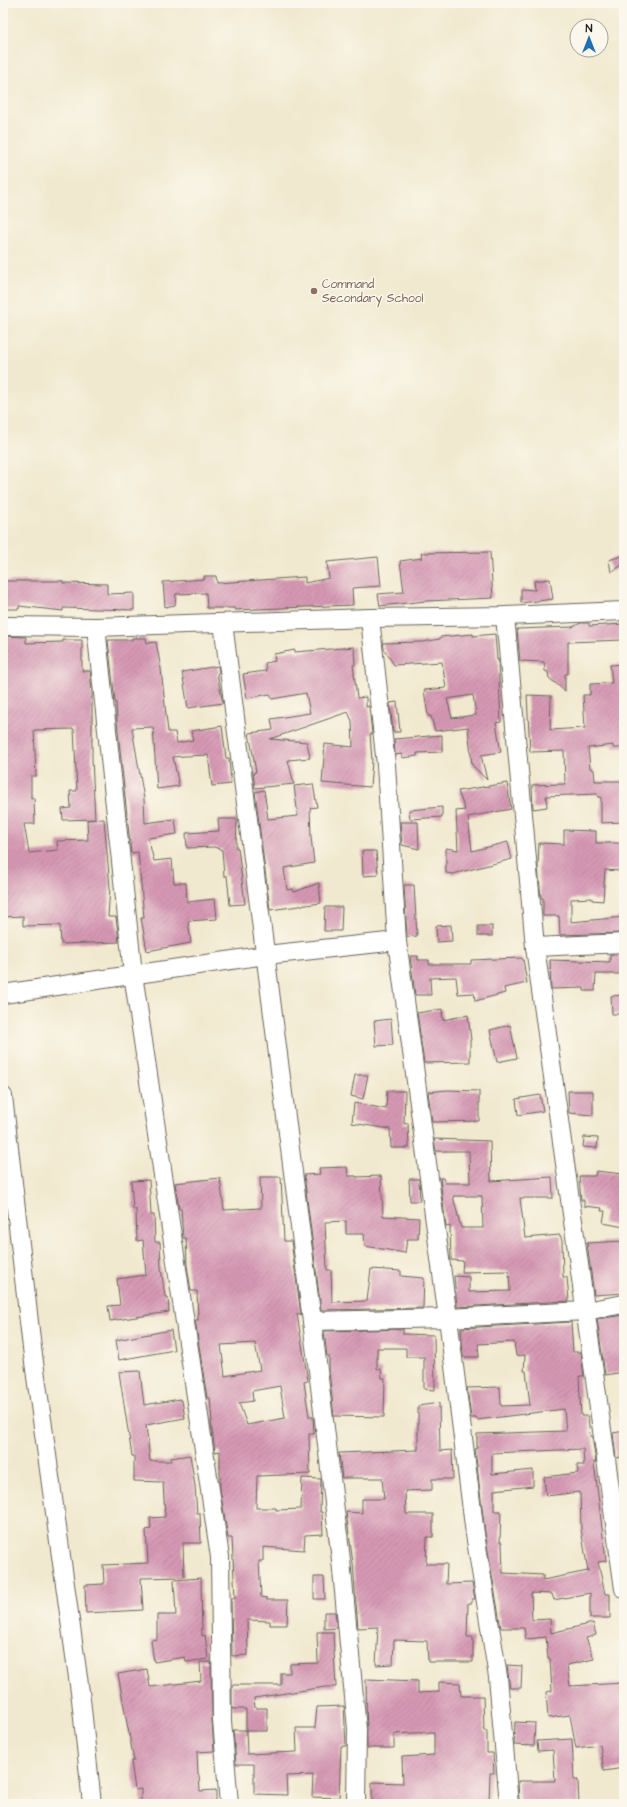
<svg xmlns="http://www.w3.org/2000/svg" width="627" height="1807" font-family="'Architects Daughter',sans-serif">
<defs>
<pattern id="building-hatch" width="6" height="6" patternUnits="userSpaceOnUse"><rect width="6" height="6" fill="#d698b4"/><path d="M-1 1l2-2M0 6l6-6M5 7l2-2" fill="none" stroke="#b7829a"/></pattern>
</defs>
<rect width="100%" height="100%" fill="#fbf7ec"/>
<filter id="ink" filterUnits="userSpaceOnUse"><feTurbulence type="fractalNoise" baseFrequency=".025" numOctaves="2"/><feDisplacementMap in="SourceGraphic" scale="8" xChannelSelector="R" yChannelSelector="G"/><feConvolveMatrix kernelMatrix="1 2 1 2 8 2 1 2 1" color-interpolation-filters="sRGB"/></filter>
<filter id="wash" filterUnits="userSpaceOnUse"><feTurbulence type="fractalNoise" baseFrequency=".012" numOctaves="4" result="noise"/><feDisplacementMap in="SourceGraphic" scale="16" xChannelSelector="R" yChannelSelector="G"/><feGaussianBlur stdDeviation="0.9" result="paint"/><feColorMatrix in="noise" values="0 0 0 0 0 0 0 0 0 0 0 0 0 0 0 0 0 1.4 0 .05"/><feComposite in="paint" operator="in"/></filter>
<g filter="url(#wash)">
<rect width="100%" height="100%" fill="#f1e9cf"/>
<g id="blocks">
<!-- building -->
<g fill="url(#building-hatch)" fill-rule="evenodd">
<polygon points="490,552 493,598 426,601 380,606 378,594 404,592 400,561 422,558 421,553"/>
<polygon points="624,555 624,564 611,572 609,560"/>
<polygon points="378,557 381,586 352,588 353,605 235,610 235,608 207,608 206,593 176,594 175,605 165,607 163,582 205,579 204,576 216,576 217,583 305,577 305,583 329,578 327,562"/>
<polygon points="550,579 553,599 521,603 521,589 535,590 534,581"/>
<polygon points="3,581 63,581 63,583 107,584 107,594 134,593 134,610 63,608 63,611 19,606 19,609 3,609"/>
<polygon points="581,623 589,623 589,626 624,624 624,640 568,642 568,674 565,674 565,691 549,678 548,672 545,671 544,662 520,661 517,629 572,627"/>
<path d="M473,634V636L495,634L497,660L498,659L501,722L496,723L501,752L481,755L487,780L472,765L468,727L435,731L431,716H428L424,690L446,688L442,662L394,665L384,649L383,643L422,642L440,639V637ZM473,695L476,715L452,718L447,699Z"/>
<polygon points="3,636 26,637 26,643 63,642 63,640 82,640 82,671 90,671 92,692 92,759 95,819 63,820 62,809 71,808 70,791 77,791 74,729 34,730 36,776 31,776 31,798 34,798 35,824 24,824 29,853 58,850 57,841 88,840 87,820 104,819 110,887 108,917 116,917 119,942 61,944 60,925 23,926 23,916 3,917"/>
<polygon points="132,638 146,638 147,643 156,642 161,669 168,732 175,732 177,743 193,740 191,731 222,726 226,758 229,758 231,784 212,786 208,755 185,756 173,757 179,786 157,789 153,727 132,728 144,799 145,823 175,819 177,834 148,838 154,861 172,859 174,883 186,883 187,902 215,899 217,919 188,921 191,943 147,951 141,918 144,918 138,852 131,853 117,721 116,702 115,702 108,640 132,640"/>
<polygon points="354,647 355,665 353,665 357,698 366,697 366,707 369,706 372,734 370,734 372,761 370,787 322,783 325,744 353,747 352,721 348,712 270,739 307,742 310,758 288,760 294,784 255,788 253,773 256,772 249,733 273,730 271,719 310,713 306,693 272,699 270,694 247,698 243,674 266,671 265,663 275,661 274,654 295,650 295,652"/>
<polygon points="624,664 624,748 613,748 613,745 588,748 590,768 594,770 595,781 624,781 624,822 601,823 601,797 598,797 597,794 546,796 547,807 533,809 532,785 565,784 564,751 530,752 527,695 551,696 550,730 585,728 583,695 590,695 590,684 612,683 610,665"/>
<polygon points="218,666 219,672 217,674 223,703 188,708 182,672"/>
<polygon points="397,702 400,732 393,732 390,703"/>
<polygon points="442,735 442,752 417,753 417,756 402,758 402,754 395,755 394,739"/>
<polygon points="507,783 511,809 468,817 472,851 508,842 512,859 453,874 446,873 446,848 458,850 456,811 465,810 458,791"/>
<polygon points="313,784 317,807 310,808 311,837 314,863 284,868 287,890 293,889 294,892 319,883 321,903 270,910 255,792 264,790 268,819 298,816 294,786"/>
<polygon points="442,807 442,817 410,819 409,810"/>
<polygon points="218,819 237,819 236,848 238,848 245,904 230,905 227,876 224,876 222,850 214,847 187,848 186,833 219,831"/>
<polygon points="400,822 418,822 419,849 402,845"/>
<polygon points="564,830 596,831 596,843 624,843 624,864 620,871 605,870 603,901 592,900 592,898 571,899 571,922 624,917 624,933 560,935 559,916 543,916 543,898 541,898 538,867 539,843 564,844"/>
<polygon points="362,851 376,851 378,875 363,876"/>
<polygon points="404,885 414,885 417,936 407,937"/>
<polygon points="325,907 342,907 341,931 324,931"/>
<polygon points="451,925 452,941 437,942 436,926"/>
<rect x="478" y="926" width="14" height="10"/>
<polygon points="610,954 624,955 624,974 596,974 595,991 584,991 584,988 551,989 550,960 610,962"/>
<polygon points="410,956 418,956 418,960 429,960 429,964 471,964 471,960 521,958 523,959 527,983 504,988 505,993 475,1001 474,993 458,994 456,977 430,978 431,995 415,995"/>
<polygon points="624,995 624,1014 612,1014 611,996"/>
<polygon points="442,1009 443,1020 468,1015 471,1040 470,1040 470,1062 424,1063 417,1013"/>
<polygon points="391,1019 393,1045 376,1046 374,1021"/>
<polygon points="510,1025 517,1058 497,1062 490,1030"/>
<polygon points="355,1075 368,1075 363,1099 351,1096"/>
<polygon points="447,1090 479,1091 479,1121 432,1122 428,1092"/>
<polygon points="387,1091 405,1091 404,1124 408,1123 409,1148 391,1148 390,1129 352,1123 354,1103 386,1109"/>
<polygon points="568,1091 593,1091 593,1115 569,1113"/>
<polygon points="540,1095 543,1111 518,1115 516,1099"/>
<polygon points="584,1137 598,1138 597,1148 583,1147"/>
<path d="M434,1139L490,1141L491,1181L552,1177L553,1198H520L525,1238L560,1235L562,1240L563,1277H567L569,1301L457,1307L454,1276L469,1277V1292L510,1291L509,1271L462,1272L463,1261L451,1260L450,1226L446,1227L440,1178H443L445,1183H470L469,1151H436ZM453,1196H482L483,1228H461Z"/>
<polygon points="347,1167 348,1176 356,1176 356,1177 381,1176 383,1216 419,1218 418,1239 407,1239 405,1253 365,1246 364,1234 346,1234 346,1221 325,1222 327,1270 331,1270 332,1302 367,1301 371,1269 401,1271 401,1276 424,1278 423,1308 321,1310 304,1175 320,1174 319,1168"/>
<polygon points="596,1171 623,1174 622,1186 624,1187 624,1227 603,1223 605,1211 601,1211 602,1208 584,1206 584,1200 581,1200 579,1176 595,1176"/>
<path d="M260,1177H281L284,1241H291L301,1314H297L308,1381L304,1382L309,1417H313L314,1434H309L310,1474L257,1476L256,1508H276V1510L301,1509L302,1478L321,1479L320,1512H322L323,1534L305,1535L304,1550L263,1547V1561H259L261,1597L267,1598V1600H288L287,1625H270V1621L247,1620L248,1655L232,1656L231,1598H235L232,1538H228L220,1489V1451L215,1452L211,1422H212L210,1398H207L195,1320H198L197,1291H191L187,1265L186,1238H183L181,1209H179L175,1183L220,1178L224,1210L261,1208ZM255,1343L260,1370L225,1376L221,1345ZM280,1386L285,1418L247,1425L239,1403L253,1401L252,1391Z"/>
<polygon points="409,1179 419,1179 420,1201 410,1201"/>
<polygon points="149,1180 151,1215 154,1215 155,1242 160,1242 161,1268 165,1297 168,1297 169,1312 110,1321 108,1306 120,1305 117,1279 146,1275 143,1240 137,1241 136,1209 133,1209 131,1181"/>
<polygon points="624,1241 624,1293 594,1295 587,1243"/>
<polygon points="624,1315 624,1372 605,1375 597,1319"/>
<path d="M571,1322L573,1352H581L584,1376H579L581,1416H588L590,1436H592L596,1462H594L606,1561L598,1562L605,1594H610V1618H590V1593L554,1600L552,1594L531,1593L532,1620L550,1619L551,1633L593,1623L596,1635L586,1638L594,1659L567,1665L570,1686L624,1683V1768L604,1771L600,1745L576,1748L570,1715L548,1718L546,1692L552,1691L550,1658H548L546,1637L526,1639L524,1628H501L485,1533L475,1449H477V1434L566,1431L564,1409L477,1420L476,1418H471L467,1388L500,1387L501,1406L530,1405L526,1371H524L525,1355L516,1356L514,1342L478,1344L479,1357H463L462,1342L461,1328ZM583,1449L584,1465H577L578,1473L544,1477L546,1496L580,1492L581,1529L588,1571L543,1580V1575L503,1573L502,1542H500L501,1511H494V1490L533,1486V1470L492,1474V1453Z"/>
<polygon points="403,1329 403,1334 434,1335 435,1390 424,1389 424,1357 406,1357 406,1348 377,1348 377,1369 381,1369 382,1378 385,1378 384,1417 334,1416 329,1371 329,1356 327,1356 324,1331"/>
<polygon points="171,1330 174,1350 119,1360 116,1340"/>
<polygon points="140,1371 144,1405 180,1399 180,1401 182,1401 185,1418 146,1425 150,1461 171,1461 171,1458 190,1455 195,1486 197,1513 200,1513 201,1543 183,1543 184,1577 141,1578 143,1610 86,1613 85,1585 104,1584 103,1565 148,1563 146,1530 151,1529 150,1518 165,1517 163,1482 134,1481 134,1456 132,1456 119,1372"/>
<polygon points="439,1403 440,1451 452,1450 453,1479 432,1479 432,1490 405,1491 406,1514 433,1514 433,1537 427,1537 426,1564 447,1564 446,1584 472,1583 475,1599 472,1599 472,1603 468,1603 467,1637 473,1637 473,1662 428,1662 427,1641 394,1640 393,1664 376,1665 378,1627 358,1628 353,1563 346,1512 362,1513 362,1499 384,1499 382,1478 342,1478 339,1453 418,1450 418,1406"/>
<polygon points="624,1431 624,1457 616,1458 613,1433"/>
<polygon points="314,1577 324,1577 325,1599 314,1599"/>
<polygon points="201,1578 202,1636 205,1635 208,1659 186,1662 185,1657 154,1662 151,1640 157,1639 157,1615 176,1615 174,1580"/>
<polygon points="324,1612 335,1612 337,1628 324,1629"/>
<polygon points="317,1632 333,1632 336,1687 325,1687 254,1698 255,1708 267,1708 267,1731 246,1731 246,1709 232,1709 232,1685 281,1685 281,1673 290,1673 290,1664 318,1663"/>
<polygon points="200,1662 211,1662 212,1721 214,1751 197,1752 198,1775 199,1775 200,1791 216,1790 216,1804 141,1804 141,1789 135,1790 131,1761 134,1761 118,1674 147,1669 150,1687 201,1681"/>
<polygon points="507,1665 522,1666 521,1688 510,1688"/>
<polygon points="366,1679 418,1681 418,1693 439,1692 439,1682 460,1683 461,1696 483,1696 484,1731 487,1731 487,1753 493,1753 494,1773 490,1773 489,1804 372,1802 372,1782 403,1783 402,1757 434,1755 434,1732 394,1734 394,1748 367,1748"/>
<polygon points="344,1706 346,1746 341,1746 339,1798 312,1797 313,1775 286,1776 287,1795 254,1794 254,1764 236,1764 233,1730 246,1730 247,1754 297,1752 296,1728 315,1728 317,1707"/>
<polygon points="515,1722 535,1723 534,1746 514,1745"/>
<polygon points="572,1739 574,1780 578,1780 579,1804 519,1801 518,1781 555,1781 553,1750 538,1751 537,1741"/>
</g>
</g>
</g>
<g filter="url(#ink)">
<use href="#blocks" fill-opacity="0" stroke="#67645b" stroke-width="1"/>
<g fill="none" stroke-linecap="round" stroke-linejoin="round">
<!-- minor casing -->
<g stroke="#67645b" stroke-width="20">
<g id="minor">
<polyline points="505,616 535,947 624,1589"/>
<polyline points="370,618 386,765 397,941 448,1318 475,1534 498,1677 509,1804"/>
<polyline points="223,623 312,1321 341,1560 357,1729 356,1804"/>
<polyline points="3,626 96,627 370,618 505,616 624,611"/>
<polyline points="96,627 133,974 220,1557 222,1721 229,1804"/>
<polyline points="535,947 624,943"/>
<polyline points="3,994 266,955 397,941"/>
<polyline points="3,1096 32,1348 81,1699 92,1804"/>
<polyline points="312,1321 448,1318 585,1311 624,1304"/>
</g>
</g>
<!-- minor -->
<use href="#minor" stroke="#fff" stroke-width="18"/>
</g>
</g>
<!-- markers -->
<circle fill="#8d6e63" stroke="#fbf7ec" stroke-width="1.5" cx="314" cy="291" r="4"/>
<g text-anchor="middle" stroke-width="3" stroke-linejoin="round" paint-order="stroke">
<!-- education labels -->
<g font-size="12" fill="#785e54" stroke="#fbf7ec" text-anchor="start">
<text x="322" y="288">Command<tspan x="322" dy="14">Secondary School</tspan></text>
</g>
</g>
<!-- margin -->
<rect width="627" height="1807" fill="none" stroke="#fbf7ec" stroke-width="16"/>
<!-- north arrow -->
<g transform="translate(589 38)"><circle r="19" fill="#fbf7ec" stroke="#a29f99"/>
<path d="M0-3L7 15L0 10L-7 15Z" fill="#1f6fb2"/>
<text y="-6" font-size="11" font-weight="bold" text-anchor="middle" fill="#1c1c1c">N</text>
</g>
</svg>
